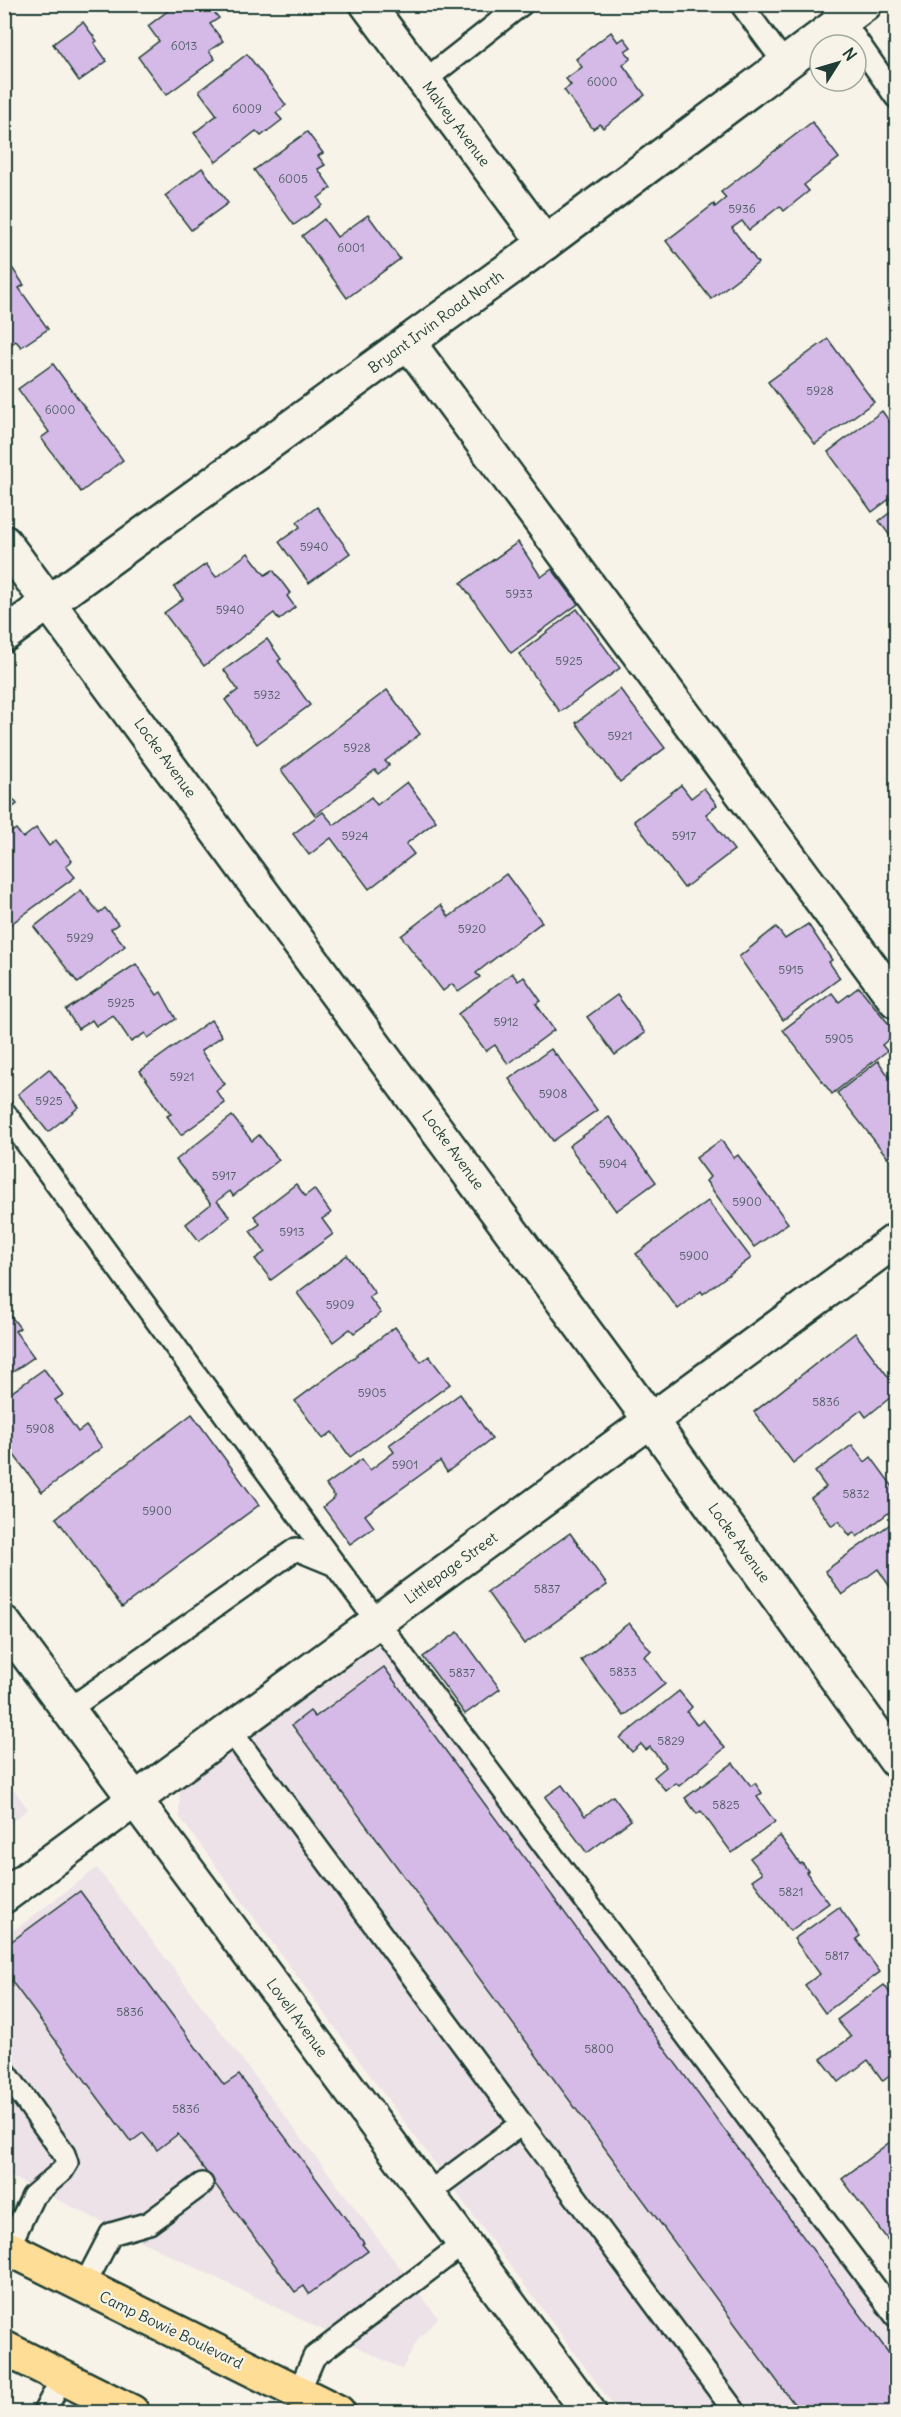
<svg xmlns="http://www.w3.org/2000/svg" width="901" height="2417" font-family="Delius,sans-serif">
<rect width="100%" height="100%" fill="#f7f3e8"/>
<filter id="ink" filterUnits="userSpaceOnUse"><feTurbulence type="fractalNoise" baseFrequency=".0167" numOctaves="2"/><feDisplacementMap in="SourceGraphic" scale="12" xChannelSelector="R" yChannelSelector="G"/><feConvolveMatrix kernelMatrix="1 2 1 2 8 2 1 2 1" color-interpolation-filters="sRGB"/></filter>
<g filter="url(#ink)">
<!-- built -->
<g fill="#ede2e8">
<polygon points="397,1627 896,2294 896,2412 618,2412 179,1816 180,1786"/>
<polygon points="5,1778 28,1809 5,1827"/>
<polygon points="97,1868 438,2318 419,2338 402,2369 5,2174 5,1937"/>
</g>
<!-- building -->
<g fill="#d5bae8" stroke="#1f3d34" stroke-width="1.5">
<polygon points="177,4 214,4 216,7 212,10 219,18 210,24 223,41 209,51 215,59 166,95 138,57 159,41 148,26"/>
<polygon points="83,22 97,41 94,43 107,61 79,81 53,44"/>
<polygon points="611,32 618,42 624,38 631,47 625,51 631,58 623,65 645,95 603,128 600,124 593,129 564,90 571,85 566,79 582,67 576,59"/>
<polygon points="247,54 286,105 276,113 282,120 261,136 256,131 216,162 194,133 217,115 199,91"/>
<polygon points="812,122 839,158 804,185 809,191 784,211 780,206 749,230 742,221 732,228 758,263 711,299 666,241 714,204 715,207 726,198 721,192"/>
<polygon points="307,132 323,153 318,156 325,165 318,169 331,188 318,198 322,205 294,225 254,170"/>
<polygon points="202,168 228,203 191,230 165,196"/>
<polygon points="368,215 400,259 347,298 302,236 324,219 337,237"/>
<polygon points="8,262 24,285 19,288 48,329 21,347 16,341 4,349 4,264"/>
<polygon points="828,339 874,402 815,444 768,382"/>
<polygon points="53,364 123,460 81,492 41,438 49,432 18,389"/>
<polygon points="882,411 896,431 896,494 872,512 828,452"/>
<polygon points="317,507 350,553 309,583 279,542 300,527 297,522"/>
<polygon points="896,508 896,544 879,521"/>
<polygon points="518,542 541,577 552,569 578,604 511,653 461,583"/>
<polygon points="248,553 265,575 273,570 290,593 287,596 295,607 279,620 274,613 204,666 164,613 183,599 174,587 206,564 216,577"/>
<polygon points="577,609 620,668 560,712 519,654"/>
<polygon points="267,639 281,659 278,661 310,705 257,744 225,700 238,690 224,670"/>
<polygon points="620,689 665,748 620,782 576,723"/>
<polygon points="387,690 420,734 385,761 389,765 378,774 375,770 315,815 281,770"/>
<polygon points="407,782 436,821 406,844 414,854 369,889 331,838 309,855 293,834 323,812 334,825 371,797 377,805"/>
<polygon points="681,785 691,798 704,788 717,805 706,814 734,850 684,888 634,821"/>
<polygon points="4,787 17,804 4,814"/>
<polygon points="36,828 49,846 56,840 72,861 66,866 75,877 4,929 4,837 16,829 23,838"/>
<polygon points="506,874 542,922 476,973 480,977 458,992 452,984 443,991 401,936 441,905 449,917"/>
<polygon points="81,890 99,913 105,908 118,924 111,929 125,946 78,983 34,927"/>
<polygon points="808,924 832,960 829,962 840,978 783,1020 739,957 776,927 785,939"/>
<polygon points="136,964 157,995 161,992 176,1019 148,1038 145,1033 131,1042 113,1015 96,1026 92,1020 78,1029 66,1010"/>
<polygon points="512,973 518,981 524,977 541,1001 536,1004 554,1030 508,1064 495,1045 486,1051 458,1014"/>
<polygon points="859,987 896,1033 882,1045 887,1051 832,1094 783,1030 832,993 839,1002"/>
<polygon points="617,995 645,1033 615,1055 587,1017"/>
<polygon points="211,1020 222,1036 201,1051 225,1084 216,1091 225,1103 181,1135 167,1116 171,1114 140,1071"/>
<polygon points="551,1049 555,1055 556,1054 597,1110 553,1141 509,1079"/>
<polygon points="878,1061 890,1078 896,1073 896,1151 888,1158 837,1093"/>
<polygon points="49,1069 79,1107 48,1132 18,1094"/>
<polygon points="232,1116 252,1141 259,1135 279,1160 233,1196 230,1191 217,1201 230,1217 199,1241 186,1224 211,1204 176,1160"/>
<polygon points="609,1117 656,1182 616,1211 569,1146"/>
<polygon points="721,1140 734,1158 738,1155 788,1223 754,1247 706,1181 710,1177 696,1158"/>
<polygon points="296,1184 305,1196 314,1189 331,1213 322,1219 333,1234 271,1280 255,1259 265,1252 250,1231 260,1224 254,1216"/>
<polygon points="708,1201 751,1258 703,1294 701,1291 678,1309 636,1254"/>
<polygon points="347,1255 375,1293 369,1297 381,1313 354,1333 350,1329 333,1342 297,1293"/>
<polygon points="4,1307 20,1328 15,1331 34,1357 4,1378"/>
<polygon points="395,1327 421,1362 429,1356 450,1384 350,1457 332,1432 323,1439 295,1401"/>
<polygon points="855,1333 896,1387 896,1393 866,1417 861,1410 793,1463 754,1412"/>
<polygon points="44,1369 63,1395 55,1400 78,1432 86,1426 102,1447 42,1492 4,1442 4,1398"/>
<polygon points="460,1394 492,1439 447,1472 440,1461 365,1515 374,1527 350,1544 323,1507 335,1497 326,1485 362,1459 370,1470 394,1452 389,1445"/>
<polygon points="192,1414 259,1505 122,1607 56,1518"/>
<polygon points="852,1445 865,1462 871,1457 896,1491 896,1507 857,1537 854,1532 850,1536 839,1521 832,1526 811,1498 826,1487 815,1472"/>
<polygon points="896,1520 896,1596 878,1569 842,1595 825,1571"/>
<polygon points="570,1533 607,1585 524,1644 487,1592"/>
<polygon points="629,1623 651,1651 644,1656 665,1684 624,1716 581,1660"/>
<polygon points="458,1632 500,1689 465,1714 423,1657"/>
<polygon points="384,1667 896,2363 896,2412 800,2412 292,1725 310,1711 315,1717"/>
<polygon points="679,1691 692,1707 687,1712 697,1725 703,1720 725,1748 679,1786 676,1783 666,1791 654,1777 666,1767 650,1747 646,1750 641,1744 632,1752 620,1738"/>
<polygon points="733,1763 751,1786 755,1783 762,1793 757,1797 775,1822 732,1853 701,1811 697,1814 685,1798"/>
<polygon points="562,1785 585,1816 613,1796 631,1820 587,1853 545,1797"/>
<polygon points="780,1836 800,1864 802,1863 808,1871 806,1872 829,1903 790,1931 752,1880 762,1873 750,1858"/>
<polygon points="80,1891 224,2085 239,2075 364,2243 362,2244 368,2251 309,2294 304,2286 295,2292 178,2134 157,2150 143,2133 131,2142 4,1971 4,1955 12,1950 8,1944"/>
<polygon points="839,1907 860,1936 856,1939 880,1972 825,2013 805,1985 820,1974 794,1939"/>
<polygon points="884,1985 896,2001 896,2071 883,2081 868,2060 839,2082 821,2059 851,2037 837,2020"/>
<polygon points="895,2138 896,2141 896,2251 842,2179"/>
</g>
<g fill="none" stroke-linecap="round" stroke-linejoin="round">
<!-- lane casing -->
<g stroke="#1f3d34" stroke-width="26">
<g id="lane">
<polyline points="741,4 785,64"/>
<polyline points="831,4 896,97"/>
<polyline points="424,81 522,4"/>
<polyline points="4,1112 335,1565"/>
<polyline points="68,1710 296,1549 335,1565 896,2316"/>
<polyline points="230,1730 735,2412"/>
<polyline points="4,2070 64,2154 67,2163 62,2171 33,2196 8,2248"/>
<polyline points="427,2194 521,2124"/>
<polyline points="84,2286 111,2234 149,2223 202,2184"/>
<polyline points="298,2393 314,2357 463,2244"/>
<polyline points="44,2412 63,2377"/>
</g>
</g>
<!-- street casing -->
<g stroke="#1f3d34" stroke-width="38">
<g id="street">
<polyline points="367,4 545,243"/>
<polyline points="408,342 896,1001"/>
<polyline points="4,542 651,1421 896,1761"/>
<polyline points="4,1623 589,2412"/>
<polyline points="4,1896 896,1240"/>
</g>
</g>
<!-- secondary casing -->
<g stroke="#1f3d34" stroke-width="38">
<polyline id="secondary" points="4,635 545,243 865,4"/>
</g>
<!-- primary casing -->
<g stroke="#1f3d34" stroke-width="38">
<g id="primary">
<polyline points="4,2246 338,2412"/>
<polyline points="4,2348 132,2412"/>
</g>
</g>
<!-- lane -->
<use href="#lane" stroke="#f7f3e8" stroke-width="21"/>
<!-- street -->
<use href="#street" stroke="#f7f3e8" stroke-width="33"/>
<!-- secondary -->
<use href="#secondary" stroke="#f7f3e8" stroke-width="33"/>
<!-- primary -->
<use href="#primary" stroke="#fedd96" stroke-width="33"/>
</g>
</g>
<g text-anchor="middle" stroke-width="4.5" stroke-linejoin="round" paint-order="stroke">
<!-- number labels -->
<g font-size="12" fill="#4c5c61">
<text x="184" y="50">6013</text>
<text x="602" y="86">6000</text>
<text x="247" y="113">6009</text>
<text x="293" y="183">6005</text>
<text x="742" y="213">5936</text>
<text x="351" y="252">6001</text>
<text x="820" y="395">5928</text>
<text x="60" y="414">6000</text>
<text x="314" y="551">5940</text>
<text x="519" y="598">5933</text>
<text x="230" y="614">5940</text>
<text x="569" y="665">5925</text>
<text x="267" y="699">5932</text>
<text x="620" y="740">5921</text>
<text x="357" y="752">5928</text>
<text x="355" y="840">5924</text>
<text x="684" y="840">5917</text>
<text x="472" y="933">5920</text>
<text x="80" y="942">5929</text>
<text x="791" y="974">5915</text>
<text x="121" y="1007">5925</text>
<text x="506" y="1026">5912</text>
<text x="839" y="1043">5905</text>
<text x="182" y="1081">5921</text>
<text x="553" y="1098">5908</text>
<text x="49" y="1105">5925</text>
<text x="613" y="1168">5904</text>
<text x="224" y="1180">5917</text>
<text x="747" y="1206">5900</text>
<text x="292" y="1236">5913</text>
<text x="694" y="1260">5900</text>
<text x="340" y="1309">5909</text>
<text x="372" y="1397">5905</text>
<text x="826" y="1406">5836</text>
<text x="40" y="1433">5908</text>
<text x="405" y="1469">5901</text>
<text x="856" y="1498">5832</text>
<text x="157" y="1515">5900</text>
<text x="547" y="1593">5837</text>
<text x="623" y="1676">5833</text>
<text x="462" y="1677">5837</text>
<text x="671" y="1745">5829</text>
<text x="726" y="1809">5825</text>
<text x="791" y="1896">5821</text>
<text x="837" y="1960">5817</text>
<text x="130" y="2016">5836</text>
<text x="599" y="2053">5800</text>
<text x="186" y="2113">5836</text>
</g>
<!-- street labels -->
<g font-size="15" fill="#1f3d34" stroke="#f7f3e8">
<text transform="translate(456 124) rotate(53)" y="5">Malvey Avenue</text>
<text transform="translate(436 322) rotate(-36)" y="5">Bryant Irvin Road North</text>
<text transform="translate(165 758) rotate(54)" y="5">Locke Avenue</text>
<text transform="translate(453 1150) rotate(54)" y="5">Locke Avenue</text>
<text transform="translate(739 1543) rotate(54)" y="5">Locke Avenue</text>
<text transform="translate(451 1568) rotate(-36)" y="5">Littlepage Street</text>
<text transform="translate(297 2018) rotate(54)" y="5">Lovell Avenue</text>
<text transform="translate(171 2330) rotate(26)" y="5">Camp Bowie Boulevard</text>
</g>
</g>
<!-- margin -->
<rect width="901" height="2417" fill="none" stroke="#f7f3e8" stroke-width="24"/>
<rect x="12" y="12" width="877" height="2393" fill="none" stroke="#1f3d34" stroke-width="2" filter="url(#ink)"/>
<!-- north arrow -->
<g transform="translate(838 63) rotate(53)"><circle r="28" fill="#f7f3e8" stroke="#a1aaa0" stroke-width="1.5"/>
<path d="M0-4.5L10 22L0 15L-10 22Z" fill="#1f3d34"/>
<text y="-9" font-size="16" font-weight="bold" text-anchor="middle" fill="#1f3d34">N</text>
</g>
</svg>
